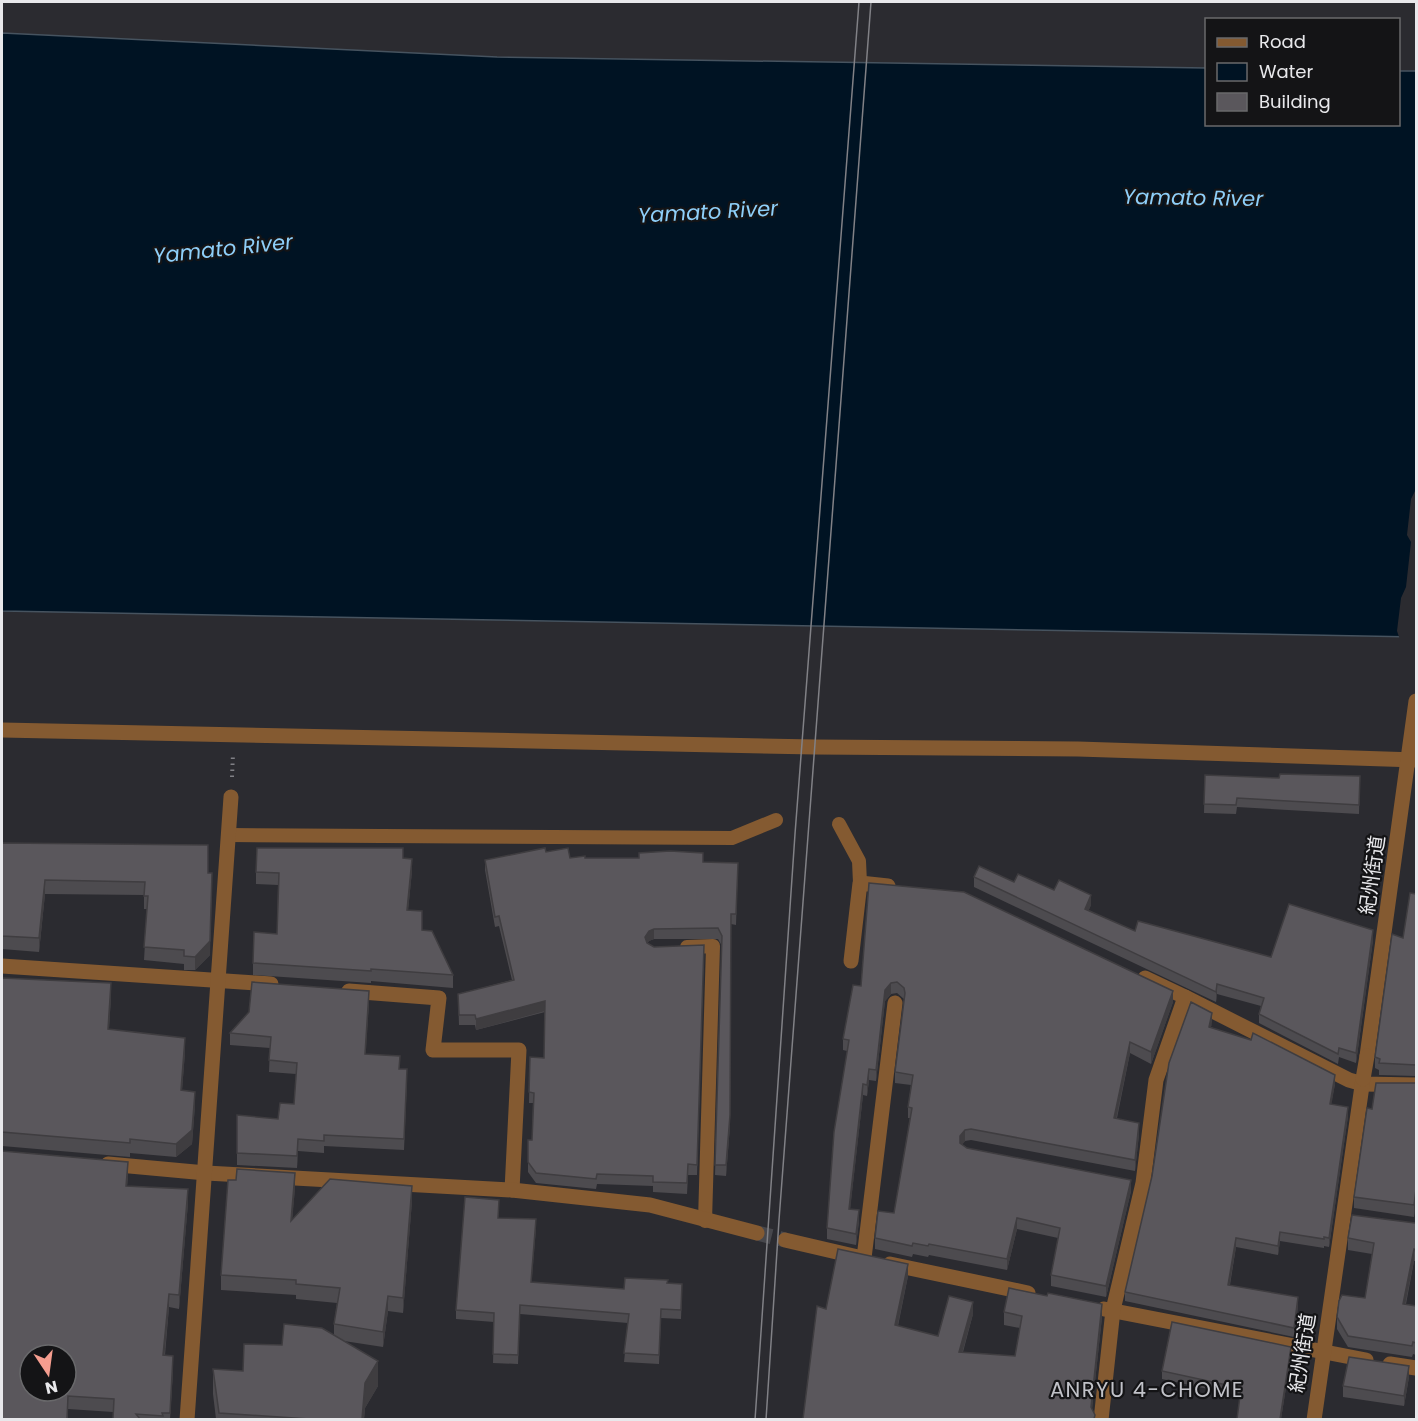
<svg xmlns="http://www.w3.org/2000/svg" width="1418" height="1421" font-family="Poppins,'Noto Sans JP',sans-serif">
<rect width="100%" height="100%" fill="#2b2b30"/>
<!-- water -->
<polygon fill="#001323" stroke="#46535f" stroke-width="1.5" points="2,33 497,57 1206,68 1206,124 1398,124 1399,71 1416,71 1416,637 2,611"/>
<!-- pier -->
<polygon fill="#2b2b30" points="1416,489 1416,640 1400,640 1397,631 1401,598 1406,587 1411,542 1407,535 1411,499"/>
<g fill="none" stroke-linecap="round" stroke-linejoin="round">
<!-- minor-tunnel -->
<polyline stroke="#47474c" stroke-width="15" stroke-dasharray="15 8" stroke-linecap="butt" points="757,1233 785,1240"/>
<!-- path -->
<polyline stroke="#808085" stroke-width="4" stroke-dasharray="1.5 4.5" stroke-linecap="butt" points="232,777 233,754"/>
<!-- service -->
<g stroke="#845a31" stroke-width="14">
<polyline points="839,824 859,861 860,883"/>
<polyline points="230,835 732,838 776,820"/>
<polyline points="687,947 713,946 705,1221"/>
</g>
<!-- minor -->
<g stroke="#845a31" stroke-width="15">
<polyline points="2,730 815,747 1078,749 1416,760"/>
<polyline points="851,961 860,883 888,886"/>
<polyline points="2,966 271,984"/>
<polyline points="349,991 439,998 433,1050 519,1050 512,1190"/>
<polyline points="1185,997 1349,1080 1363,1084 1416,1085"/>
<polyline points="1367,1056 1416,701"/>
<polyline points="108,1164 206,1173 512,1190 650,1205 757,1233"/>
<polyline points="785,1240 858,1257"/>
<polyline points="864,1258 895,1003"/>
<polyline points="890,1264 1028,1293"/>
<polyline points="1104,1309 1366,1360"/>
<polyline points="1390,1364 1416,1368"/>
<polyline points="187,1420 231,797"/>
<polyline points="1101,1420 1113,1310 1143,1183 1156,1080 1185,997 1145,978"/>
<polyline points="1314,1420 1363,1079"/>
</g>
<!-- tram -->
<g stroke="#818186" stroke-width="1.5">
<polyline points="755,1420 795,834 859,2"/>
<polyline points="766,1420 779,1220 871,2"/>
</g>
<!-- minor-bridge -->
<polyline stroke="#845a31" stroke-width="15" points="1363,1079 1367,1056"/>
</g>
<!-- wall -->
<g fill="#4d4b4f">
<polygon points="1205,775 1279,778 1360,776 1359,814 1237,807 1236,814 1204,813"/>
<polygon points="2,843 208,873 210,955 195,970 184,970 184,964 144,960 147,909 144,909 144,895 45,894 39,952 2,949"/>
<polygon points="546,852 570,858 639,858 703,862 738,863 736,925 731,924 730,1126 726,1176 715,1175 722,946 718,939 654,939 649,941 647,943 654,947 704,945 697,1175 688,1175 687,1194 653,1192 653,1186 597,1184 596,1189 536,1183 528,1172 528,1140 532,1140 533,1103 529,1103 530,1057 544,1058 545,1012 476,1030 475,1025 459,1025 458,994 512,980 499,926 495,927 485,870 485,860"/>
<polygon points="403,858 412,871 408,910 453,975 453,988 371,981 371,983 253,975 253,963 277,934 278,885 256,884 256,872"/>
<polygon points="974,877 1054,890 1091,905 1088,911 1135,931 1271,957 1373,940 1356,1063 1339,1057 1338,1064 1259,1023 1259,1014 1261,1006 1217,994 1216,1002 974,887"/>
<polygon points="869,883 1173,1002 1151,1064 1130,1053 1117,1118 1139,1134 1135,1171 971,1140 965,1141 962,1144 967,1148 1131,1191 1106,1297 1051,1286 1051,1275 1058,1238 1017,1229 1007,1270 929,1255 928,1257 913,1254 912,1257 875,1249 875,1238 894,1213 910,1118 908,1118 908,1107 911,1085 895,1083 895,1072 904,999 897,993 891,994 885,1001 876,1081 869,1080 867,1096 863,1095 850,1209 859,1221 856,1245 827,1239 827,1228 847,1051 843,1050 843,1039 861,986"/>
<polygon points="1416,894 1416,1076 1379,1075 1379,1070 1375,1068 1375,1057 1403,938"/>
<polygon points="2,978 111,997 109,1029 185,1052 182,1090 195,1105 192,1144 176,1157 130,1153 130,1157 2,1146"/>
<polygon points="369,1003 365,1054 400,1069 407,1081 404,1150 324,1146 324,1153 298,1151 297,1168 237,1165 237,1115 278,1119 294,1104 296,1074 269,1072 270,1048 230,1045 230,1033"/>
<polygon points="1212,1022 1211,1027 1335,1084 1331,1104 1348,1116 1329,1247 1324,1246 1324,1248 1280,1241 1278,1255 1236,1247 1230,1285 1298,1306 1294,1337 1125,1301 1125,1292"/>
<polygon points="128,1176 127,1186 188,1203 179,1309 169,1307 165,1355 173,1370 170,1419 113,1419 113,1412 68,1409 68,1419 2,1419"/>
<polygon points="236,1180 295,1188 292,1219 412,1201 403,1313 388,1311 383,1347 344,1341 378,1386 365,1408 364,1419 216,1419 213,1394 213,1369 243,1371 282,1345 334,1335 334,1324 337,1303 296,1299 296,1295 221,1290 221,1275"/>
<polygon points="1354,1197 1416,1200 1414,1217 1354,1208"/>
<polygon points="499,1218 536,1228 531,1282 624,1289 668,1283 682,1293 681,1319 661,1318 659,1364 624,1362 628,1323 520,1314 518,1364 493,1363 494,1322 456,1319 456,1310"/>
<polygon points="1416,1223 1416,1261 1414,1261 1406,1304 1416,1306 1416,1355 1413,1354 1412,1357 1348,1347 1337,1329 1337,1317 1365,1298 1372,1254 1348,1250 1348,1238"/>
<polygon points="908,1276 898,1326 938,1336 973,1314 963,1352 1015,1356 1020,1328 1004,1325 1004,1312 1102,1317 1092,1409 1095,1419 803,1419 826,1309"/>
<polygon points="1291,1356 1281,1419 1237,1419 1240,1396 1162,1379 1162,1371"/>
<polygon points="1409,1377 1404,1406 1343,1397 1343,1386"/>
</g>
<!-- shaded-wall -->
<g fill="#3f3d40">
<polygon points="412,859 412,871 407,922 407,910"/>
<polygon points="45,880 45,894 39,952 39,938"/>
<polygon points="212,886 210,955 195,970 195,957"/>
<polygon points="1091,895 1091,905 1085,919 1085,909"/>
<polygon points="731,924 730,1126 726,1176 726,1165"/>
<polygon points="654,929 654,939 649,941 645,948 645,937 649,931"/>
<polygon points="1373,930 1373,940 1356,1063 1356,1053"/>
<polygon points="111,983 111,997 108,1043 108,1029"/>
<polygon points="891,983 891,994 885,1001 876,1081 876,1070 885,990"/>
<polygon points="1217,984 1217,994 1216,1002 1216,992"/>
<polygon points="369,991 369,1003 365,1066 365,1054"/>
<polygon points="1173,991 1173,1002 1151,1064 1151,1052"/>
<polygon points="545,1001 545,1011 476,1030 476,1019"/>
<polygon points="1212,1013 1212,1022 1209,1036 1209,1027"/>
<polygon points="185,1038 185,1052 181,1104 181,1090"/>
<polygon points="1130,1042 1130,1053 1114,1129 1114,1118"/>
<polygon points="869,1069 869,1080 867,1096 867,1085"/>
<polygon points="1335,1075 1335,1084 1330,1113 1330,1104"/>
<polygon points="863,1084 863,1095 849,1220 849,1209"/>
<polygon points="195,1092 195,1105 192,1144 176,1157 176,1144"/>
<polygon points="1348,1107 1348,1116 1329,1247 1329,1238"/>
<polygon points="1139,1123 1139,1134 1135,1171 1135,1160"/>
<polygon points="965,1130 965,1141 960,1148 960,1136"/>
<polygon points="2,1132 3,1132 3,1145 2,1146"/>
<polygon points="298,1139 298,1151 297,1168 297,1156"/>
<polygon points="128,1162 128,1176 126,1199 126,1186"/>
<polygon points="295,1173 295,1188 291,1236 291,1221"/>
<polygon points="1131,1180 1131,1191 1106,1297 1106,1286"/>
<polygon points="412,1186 412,1201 403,1313 403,1298"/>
<polygon points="188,1189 188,1203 179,1309 179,1295"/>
<polygon points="1416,1189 1416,1200 1414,1217 1414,1205"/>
<polygon points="859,1210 859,1221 856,1245 856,1234"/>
<polygon points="1017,1218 1017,1229 1007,1270 1007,1259"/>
<polygon points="536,1219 536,1228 531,1291 531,1282"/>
<polygon points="1280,1232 1280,1241 1278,1255 1278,1246"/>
<polygon points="1236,1238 1236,1247 1228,1294 1228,1285"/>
<polygon points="1414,1249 1414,1261 1403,1315 1403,1304"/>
<polygon points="908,1264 908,1276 895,1338 895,1325"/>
<polygon points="169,1294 169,1307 163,1369 163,1355"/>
<polygon points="388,1296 388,1311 383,1347 383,1332"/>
<polygon points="1298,1297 1298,1306 1294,1337 1294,1328"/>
<polygon points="973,1302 973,1314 959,1364 959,1352"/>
<polygon points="1102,1304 1102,1317 1091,1419 1091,1407"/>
<polygon points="1291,1347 1291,1356 1281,1419 1280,1419"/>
<polygon points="173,1356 173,1370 170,1419 170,1413"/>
<polygon points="378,1361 378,1386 365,1408 364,1419 362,1419 365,1383"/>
<polygon points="1409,1366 1409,1377 1404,1406 1404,1396"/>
</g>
<!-- building -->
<g fill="#5a575c" stroke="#3f3d40" stroke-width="1.5" fill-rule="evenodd">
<polygon points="1280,774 1360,776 1359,805 1237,798 1236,805 1204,804 1205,775 1279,778"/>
<polygon points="2,843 208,845 208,873 212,873 210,941 195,957 184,956 184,950 144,947 148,896 144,896 145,882 45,880 39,938 2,936"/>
<polygon points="257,848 403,848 403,858 412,859 407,910 422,911 422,930 432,931 453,975 371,969 371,971 253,963 254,932 277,934 279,873 256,872"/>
<polygon points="545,848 546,852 568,848 570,858 585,856 585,858 639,858 639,853 670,851 703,853 703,862 738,863 736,914 731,914 730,1115 726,1165 715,1165 722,936 718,928 654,929 649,931 645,937 647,943 654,947 704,945 697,1165 688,1164 687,1183 653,1182 653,1176 597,1174 596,1179 536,1173 528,1162 528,1140 532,1140 534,1093 529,1092 530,1057 544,1058 545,1001 476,1019 475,1015 459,1015 458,994 514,980 499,916 495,917 485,860"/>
<polygon points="979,866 1014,882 1018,874 1054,890 1059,880 1091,895 1085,909 1135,931 1138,921 1271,957 1289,904 1373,930 1356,1053 1339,1048 1338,1054 1259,1014 1264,998 1217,984 1216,992 974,877"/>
<polygon points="869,883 964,892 1173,991 1151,1052 1130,1042 1114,1118 1139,1123 1135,1160 971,1129 965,1130 960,1136 960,1143 967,1148 1131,1180 1106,1286 1051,1275 1060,1228 1017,1218 1007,1259 929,1244 928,1246 913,1243 912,1246 875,1238 878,1211 894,1213 912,1108 908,1107 913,1075 895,1072 905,993 904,988 897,982 891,983 885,990 876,1070 869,1069 867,1085 863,1084 849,1209 859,1210 856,1234 827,1228 834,1132 849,1040 843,1039 853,985 861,986"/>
<polygon points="1410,893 1416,894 1416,1065 1379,1063 1380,1059 1375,1057 1392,934 1403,938"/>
<polygon points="2,978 111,983 108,1029 185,1038 181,1090 195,1092 192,1130 176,1144 130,1139 130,1143 2,1132"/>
<polygon points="252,982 369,991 365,1054 400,1056 399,1069 407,1069 404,1139 324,1135 324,1141 298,1139 297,1156 237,1153 237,1115 278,1119 280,1103 294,1104 297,1063 269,1060 271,1037 230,1033 249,1012"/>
<polygon points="1191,1002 1212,1013 1209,1027 1251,1040 1253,1033 1335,1075 1330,1104 1348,1107 1329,1238 1324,1237 1324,1239 1280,1232 1278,1246 1236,1238 1228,1285 1298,1297 1294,1328 1125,1292 1152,1176 1169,1063"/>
<polygon points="1376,1083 1416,1083 1416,1189 1414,1205 1354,1197 1367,1108 1372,1109"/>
<path d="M2,1151L128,1162L126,1186L188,1189L179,1295L169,1294L163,1355L173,1356L170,1413H162L163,1416L136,1414L140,1419H113L114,1399L68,1396L67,1419H2ZM30,1355H66V1391H30Z"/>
<polygon points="237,1169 295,1173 291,1221 330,1179 412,1186 403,1298 388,1296 383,1332 334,1324 340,1288 296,1284 296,1280 221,1275 228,1180 236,1180"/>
<polygon points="465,1197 499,1200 498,1218 536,1219 531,1282 624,1289 625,1278 668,1280 667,1283 682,1284 681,1310 661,1309 659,1355 624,1353 629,1314 520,1305 518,1355 493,1354 494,1313 456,1310"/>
<polygon points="1352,1215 1415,1223 1416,1223 1416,1250 1414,1249 1403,1304 1416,1306 1416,1343 1413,1342 1412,1346 1348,1336 1337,1317 1339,1301 1342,1295 1365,1298 1374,1243 1348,1238"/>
<polygon points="838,1249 908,1264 895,1325 938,1336 949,1296 973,1302 959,1352 1015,1356 1022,1316 1004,1312 1009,1288 1047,1296 1048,1293 1102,1304 1091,1407 1095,1415 1094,1419 1053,1419 1054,1419 803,1419 817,1306 826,1309"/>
<polygon points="1172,1322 1291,1347 1280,1419 1237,1419 1241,1388 1162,1371"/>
<polygon points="284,1324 322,1328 378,1361 365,1383 362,1419 309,1419 219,1413 213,1369 243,1371 244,1344 282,1345"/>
<polygon points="1349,1357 1409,1366 1404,1396 1343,1386"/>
</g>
<g text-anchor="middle" stroke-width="4.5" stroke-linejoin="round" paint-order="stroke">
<!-- street labels -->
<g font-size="20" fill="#e8e8eb" stroke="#141416">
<text transform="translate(1372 875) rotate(-82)" y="7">紀州街道</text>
<text transform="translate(1302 1353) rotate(-81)" y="7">紀州街道</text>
</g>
<!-- water labels -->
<g font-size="21" font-style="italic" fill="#8ecff9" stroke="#141416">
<text transform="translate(1193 198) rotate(1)" y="7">Yamato River</text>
<text transform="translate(708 212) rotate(-3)" y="7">Yamato River</text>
<text transform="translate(223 249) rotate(-6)" y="7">Yamato River</text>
</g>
<!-- neighbourhood labels -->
<g font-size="21" letter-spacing="1.5" fill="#c1c2c8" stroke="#141416">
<text x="1147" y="1397">ANRYU 4-CHOME</text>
</g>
</g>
<!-- border -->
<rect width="1418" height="1421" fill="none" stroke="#e8e8eb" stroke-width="6"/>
<!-- legend -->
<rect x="1205" y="18" width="195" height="108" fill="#141416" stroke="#69696b" stroke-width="1.5"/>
<rect x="1217" y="38" width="30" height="9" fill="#845a31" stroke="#69696b" stroke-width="1.5"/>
<text x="1259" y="48" font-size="18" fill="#e8e8eb">Road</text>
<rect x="1217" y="63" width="30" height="18" fill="#001323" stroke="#69696b" stroke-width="1.5"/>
<text x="1259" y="78" font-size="18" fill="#e8e8eb">Water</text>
<rect x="1217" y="93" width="30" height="18" fill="#5a575c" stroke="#69696b" stroke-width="1.5"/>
<text x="1259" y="108" font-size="18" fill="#e8e8eb">Building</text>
<!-- north arrow -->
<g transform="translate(48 1373) rotate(167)"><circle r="28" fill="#141416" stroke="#69696b" stroke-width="1.5"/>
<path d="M0-4.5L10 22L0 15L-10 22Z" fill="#f59d8f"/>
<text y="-9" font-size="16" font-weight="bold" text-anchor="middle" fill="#e8e8eb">N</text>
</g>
</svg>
